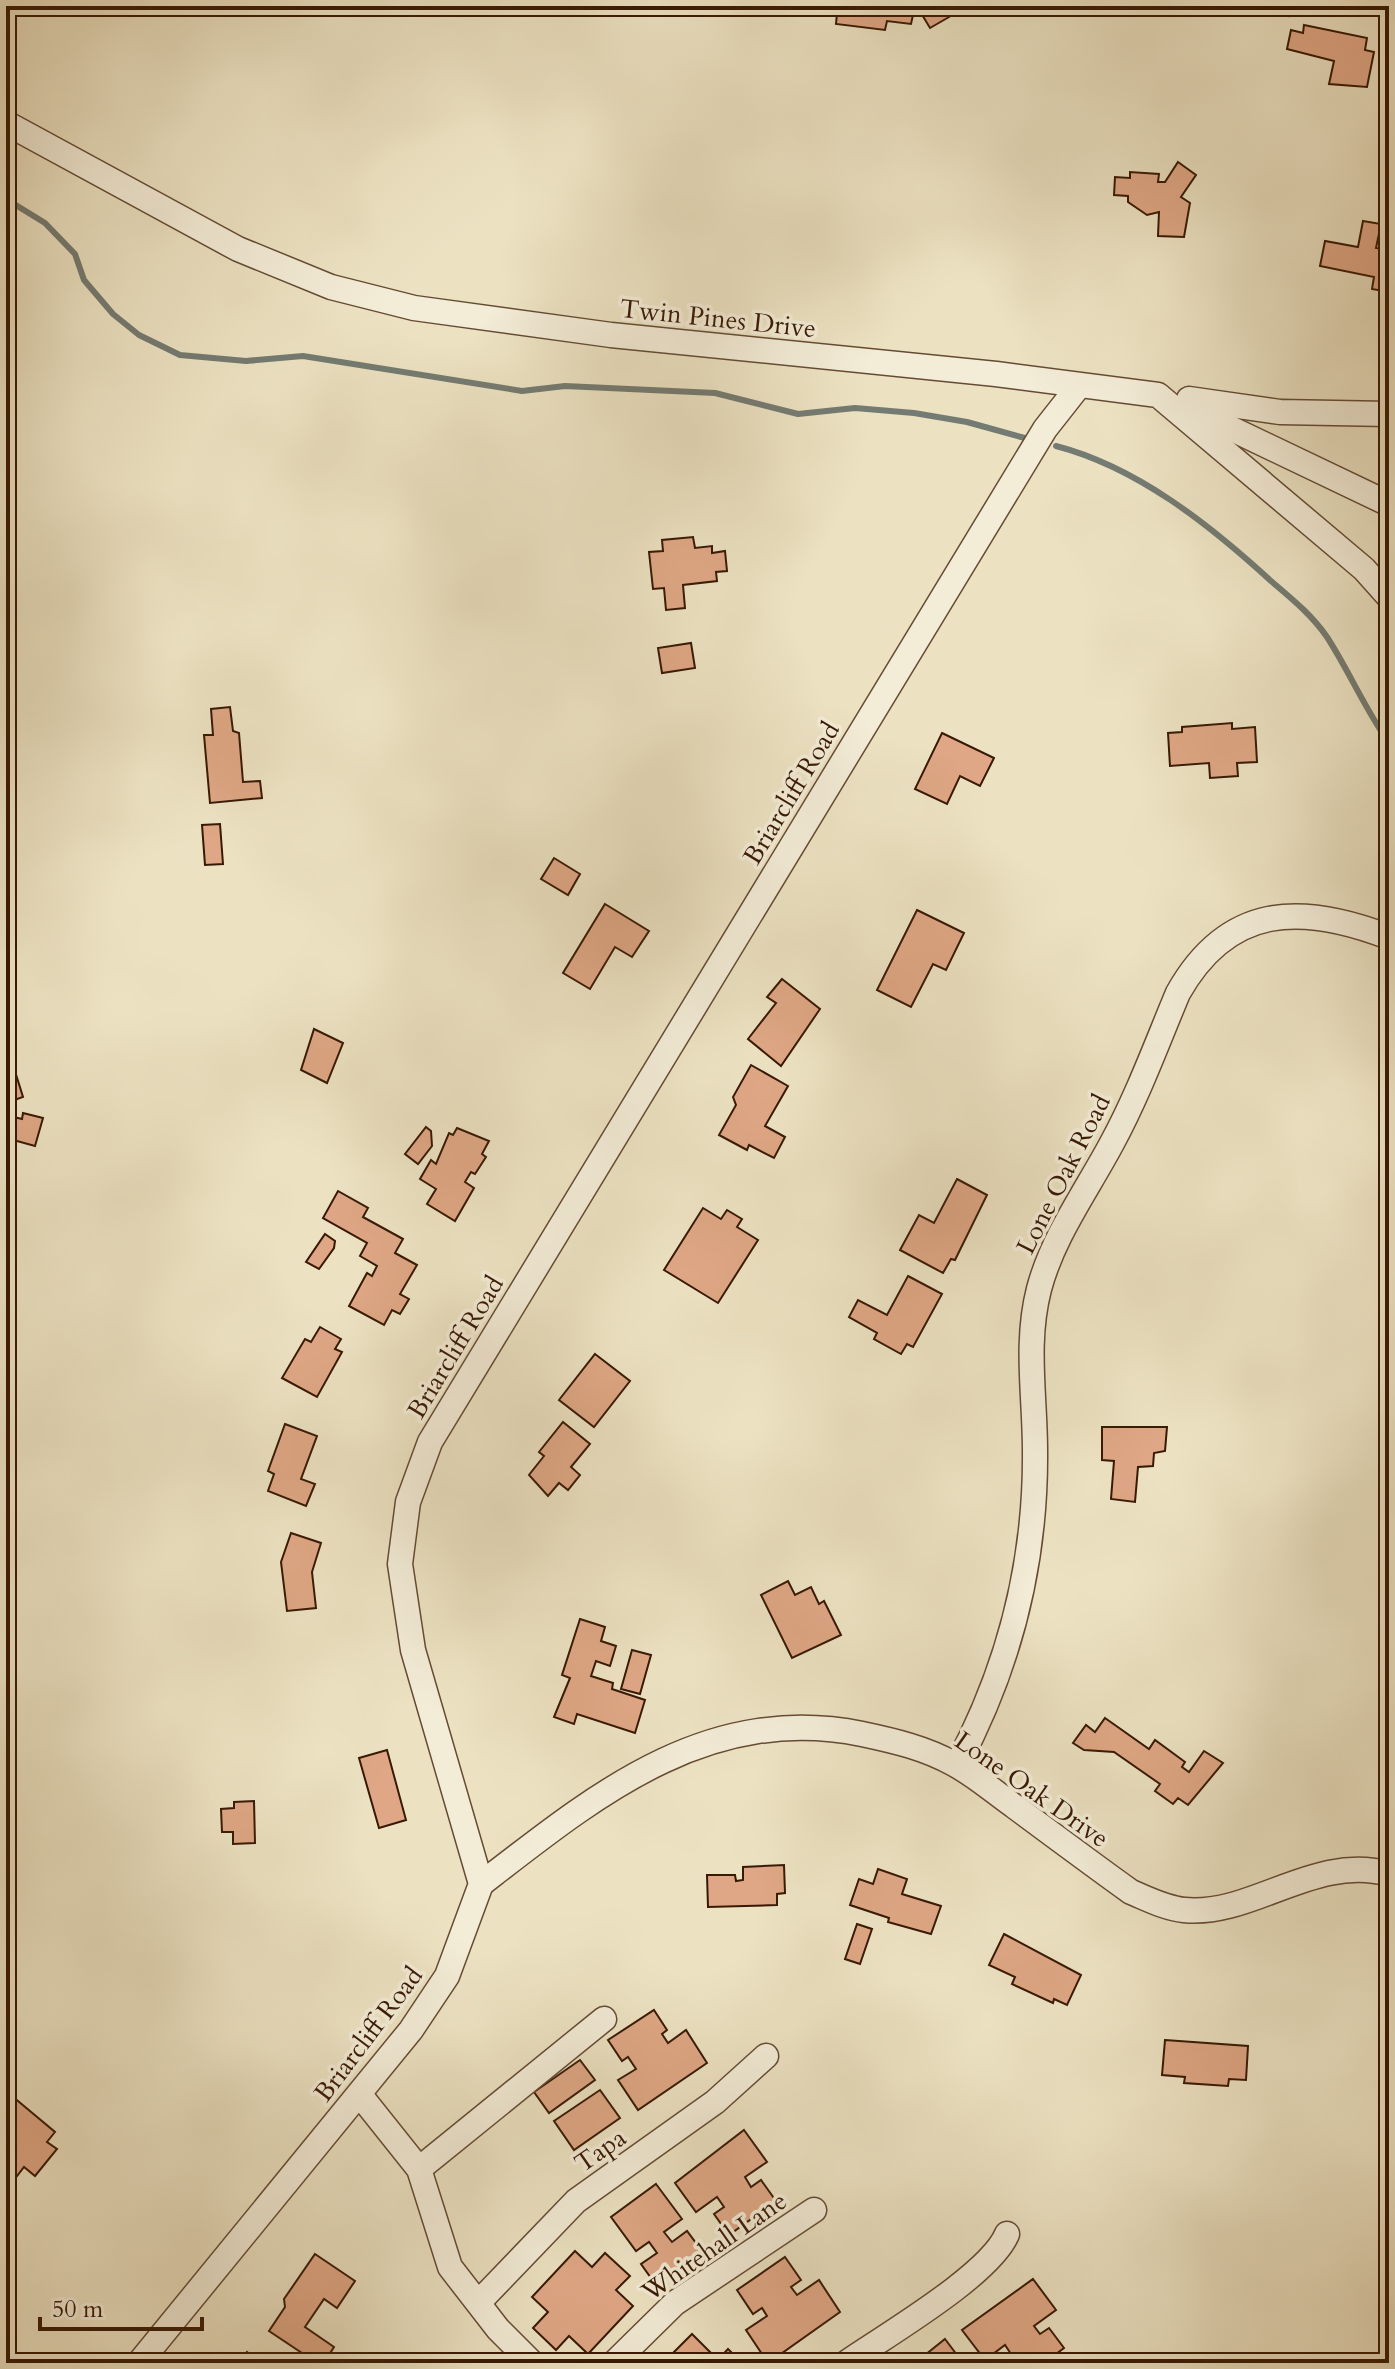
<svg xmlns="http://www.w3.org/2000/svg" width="1395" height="2369" font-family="Cardo,serif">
<rect width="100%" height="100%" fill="#ece2c2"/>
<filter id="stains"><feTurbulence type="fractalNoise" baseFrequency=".0025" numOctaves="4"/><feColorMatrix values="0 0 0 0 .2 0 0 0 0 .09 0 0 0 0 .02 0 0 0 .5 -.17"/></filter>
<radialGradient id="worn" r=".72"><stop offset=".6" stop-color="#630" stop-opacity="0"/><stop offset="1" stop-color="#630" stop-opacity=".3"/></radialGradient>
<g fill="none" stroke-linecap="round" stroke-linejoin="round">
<!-- stream -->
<g stroke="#747b72" stroke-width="6">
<polyline points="6,199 45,223 75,254 84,280 113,314 139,335 180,355 246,361 303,356 522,391 565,386 715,393 798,414 855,408 914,413 967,422 1032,440"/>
<path d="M1056,446C1137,467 1210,525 1271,581C1291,598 1312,615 1327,637C1349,671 1365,709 1389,743"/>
</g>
</g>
<!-- building -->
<g fill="#dfa785" stroke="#381904" stroke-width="2">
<polygon points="219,6 251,6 245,14 235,7"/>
<polygon points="807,6 952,6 956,13 930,28 921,13 913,15 911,24 887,21 885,30 836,24 837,13 807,9"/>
<polygon points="1252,6 1290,6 1289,16 1252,11"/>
<polygon points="1304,25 1367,38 1365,50 1374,52 1367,87 1329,84 1334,61 1287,49 1291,30 1303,33"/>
<polygon points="1178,162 1196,175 1181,197 1190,203 1184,237 1158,236 1159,212 1147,215 1128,202 1128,196 1114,195 1115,177 1130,178 1130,172 1159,174 1158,182 1165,182"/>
<polygon points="1363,221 1381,224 1376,248 1389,250 1389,292 1372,289 1374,277 1320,266 1325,241 1358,247"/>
<polygon points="693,537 695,548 712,546 712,553 725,551 727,571 716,572 717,581 683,585 685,608 666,610 664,588 653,589 649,552 663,551 662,540"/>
<polygon points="691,643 695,668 662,673 658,648"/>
<polygon points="230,707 233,731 239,733 243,782 260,781 262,798 210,803 204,735 213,735 211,709"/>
<polygon points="1232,723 1232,729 1255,727 1257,762 1237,763 1238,776 1210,778 1209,763 1170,766 1168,733 1182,732 1182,727"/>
<polygon points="942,733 994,758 980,786 960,776 947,804 915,789"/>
<polygon points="220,824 223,864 205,865 202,825"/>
<polygon points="554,858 580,874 568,895 541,879"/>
<polygon points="605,904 649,931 632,957 615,947 590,989 563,973"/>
<polygon points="917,910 964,933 946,970 933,964 911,1007 877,990"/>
<polygon points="782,979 820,1009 781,1066 748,1039 776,1003 767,997"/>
<polygon points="314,1029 343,1043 327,1083 301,1070"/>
<polygon points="751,1065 788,1086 765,1126 785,1137 774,1158 749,1145 747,1150 719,1135 736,1105 733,1097"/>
<polygon points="14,1068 23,1097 6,1103 6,1071"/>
<polygon points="23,1113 43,1118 35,1146 6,1138 6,1115 22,1119"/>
<polygon points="426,1127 431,1131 432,1146 418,1164 405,1154"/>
<polygon points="457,1128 489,1141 482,1154 486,1157 475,1174 471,1172 465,1182 474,1188 455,1221 427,1204 436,1189 420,1179 431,1160 436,1164 449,1133 453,1135"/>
<polygon points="957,1179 987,1195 955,1260 951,1259 943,1273 900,1250 919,1215 934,1223"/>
<polygon points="338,1191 368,1208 363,1217 403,1239 395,1253 417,1265 400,1294 409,1299 400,1314 392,1310 384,1325 349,1306 367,1273 372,1276 377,1266 360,1256 367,1243 323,1218"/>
<polygon points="703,1208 721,1219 727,1210 742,1219 737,1227 758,1240 718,1303 664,1270"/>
<polygon points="325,1234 335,1241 334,1248 319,1269 306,1262"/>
<polygon points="908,1276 942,1294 913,1347 907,1344 901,1354 874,1339 877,1333 849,1317 858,1300 887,1315"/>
<polygon points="320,1327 341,1339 335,1349 342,1352 317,1397 282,1378 305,1339 311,1342"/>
<polygon points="595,1354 630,1381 594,1427 559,1400"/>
<polygon points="563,1422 590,1444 571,1467 580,1475 568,1490 559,1483 548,1496 529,1475 544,1456 539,1452"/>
<polygon points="285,1424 317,1436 301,1479 315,1484 306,1506 268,1491 274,1474 268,1471"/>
<polygon points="1102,1427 1167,1427 1165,1451 1154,1453 1153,1466 1138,1467 1135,1502 1111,1499 1114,1461 1102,1460"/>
<polygon points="291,1533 321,1543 312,1572 316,1608 287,1611 281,1562"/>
<polygon points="788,1581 795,1595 811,1587 819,1604 824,1601 841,1635 792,1658 761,1595"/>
<polygon points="580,1619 605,1627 601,1641 616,1646 610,1666 596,1661 591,1676 613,1683 612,1689 645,1700 635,1733 577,1714 574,1724 554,1717 570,1678 562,1675"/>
<polygon points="632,1650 651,1655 640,1694 621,1689"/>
<polygon points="1105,1718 1149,1749 1155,1740 1185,1762 1182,1767 1189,1772 1204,1751 1223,1763 1188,1805 1178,1798 1173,1804 1155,1791 1160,1784 1114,1752 1084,1750 1073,1743 1086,1725 1095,1732"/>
<polygon points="387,1750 406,1820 379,1828 359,1758"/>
<polygon points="254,1801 255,1843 233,1844 233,1832 222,1832 221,1809 234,1808 234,1802"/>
<polygon points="784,1865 785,1893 777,1894 777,1905 708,1907 707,1875 735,1875 736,1881 743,1880 743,1867"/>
<polygon points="878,1869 907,1879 902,1894 941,1906 931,1934 888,1922 889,1918 850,1905 859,1879 873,1884"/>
<polygon points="857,1924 872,1929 860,1964 845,1959"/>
<polygon points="1004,1934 1081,1975 1067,2005 1054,1999 1053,2003 1012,1984 1015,1977 989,1965"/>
<polygon points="654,2010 667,2030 662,2034 668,2043 686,2030 707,2063 638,2110 618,2080 636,2069 628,2057 622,2061 608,2040"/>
<polygon points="1165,2040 1248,2046 1246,2080 1229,2079 1228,2086 1184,2083 1185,2077 1162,2075"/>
<polygon points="580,2060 595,2080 549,2113 534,2092"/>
<polygon points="600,2090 620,2118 574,2150 554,2121"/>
<polygon points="6,2091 55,2132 47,2142 57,2149 35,2176 24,2167 17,2176 6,2167"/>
<polygon points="744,2130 767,2162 745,2177 751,2187 761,2180 776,2201 729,2235 714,2214 724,2207 717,2197 696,2212 675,2183"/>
<polygon points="656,2184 682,2219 664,2232 672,2242 687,2231 702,2251 656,2285 641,2264 657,2253 649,2242 636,2251 611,2217"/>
<polygon points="575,2251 592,2267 605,2253 630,2276 616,2290 633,2306 588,2354 569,2336 556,2350 533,2328 548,2312 532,2297"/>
<polygon points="315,2254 355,2281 337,2308 324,2299 305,2327 334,2347 324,2363 317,2363 269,2331 285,2307 284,2299"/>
<polygon points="785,2257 801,2280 791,2287 797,2295 819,2280 840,2312 768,2363 746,2330 767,2316 762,2308 753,2314 737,2290"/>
<polygon points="1033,2279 1056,2310 1034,2326 1040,2334 1049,2328 1064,2348 1044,2363 1002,2363 1011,2354 1005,2345 985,2360 962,2330"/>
<polygon points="692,2334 710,2352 703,2358 708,2363 663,2363"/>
<polygon points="945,2339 963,2363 915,2363"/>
<polygon points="728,2349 742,2363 715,2363"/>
<polygon points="247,2352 260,2363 238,2363"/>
</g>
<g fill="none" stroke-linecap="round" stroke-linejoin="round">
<!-- minor casing -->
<g stroke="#654b34" stroke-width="27">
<g id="minor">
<polyline points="6,123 238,249 331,287 414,308 611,335 996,374 1158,395 1364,569 1389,597"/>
<polyline points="1189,399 1280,412 1389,414"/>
<polyline points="1186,407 1389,504"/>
<path d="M957,1765C1009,1668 1036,1561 1035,1451C1035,1396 1025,1343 1039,1289C1053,1236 1087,1190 1112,1143C1138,1095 1157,1043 1178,993C1228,904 1301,903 1389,937"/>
<path d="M481,1884C596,1795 707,1703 862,1734C895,1741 925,1748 954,1764C975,1775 994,1792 1014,1806C1053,1835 1092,1864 1131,1892C1148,1899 1165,1908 1184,1910C1252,1917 1315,1853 1389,1874"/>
<polyline points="360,2095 419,2169 450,2267 498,2329 532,2363"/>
<polyline points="419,2169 604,2019"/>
<polyline points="479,2302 576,2201 715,2102 766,2056"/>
<polyline points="139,2363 411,2030 447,1976 481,1884 413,1650 400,1564 408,1502 430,1442 1045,429 1078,387"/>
<polyline points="614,2363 675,2303 814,2210"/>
<path d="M846,2363C885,2336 990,2275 1007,2234"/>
</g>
</g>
<!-- minor -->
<use href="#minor" stroke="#f3ecd7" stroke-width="24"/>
</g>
<g text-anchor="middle" stroke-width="7" stroke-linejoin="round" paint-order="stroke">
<!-- street labels -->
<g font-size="26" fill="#381904" stroke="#f3ecd7">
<text transform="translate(718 318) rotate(6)" y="9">Twin Pines Drive</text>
<text transform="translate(791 793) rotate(-59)" y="9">Briarcliff Road</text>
<text transform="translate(1063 1174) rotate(-63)" y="9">Lone Oak Road</text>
<text transform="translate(455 1347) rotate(-59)" y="9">Briarcliff Road</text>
<text transform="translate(1032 1789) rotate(35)" y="9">Lone Oak Drive</text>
<text transform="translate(368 2034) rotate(-53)" y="9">Briarcliff Road</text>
<text transform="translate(600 2150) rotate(-35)" y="9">Tapa</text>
<text transform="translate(714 2246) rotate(-35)" y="9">Whitehall Lane</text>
</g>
</g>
<!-- margin -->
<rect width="1395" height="2369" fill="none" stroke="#ece2c2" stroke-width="32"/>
<rect x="8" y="8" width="1379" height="2353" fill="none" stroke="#381904" stroke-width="4"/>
<rect x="16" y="16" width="1363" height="2337" fill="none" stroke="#381904" stroke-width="2"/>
<!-- scale -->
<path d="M40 2317v12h162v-12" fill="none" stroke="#381904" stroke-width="4"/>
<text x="52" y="2317" font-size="24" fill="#381904" stroke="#f3ecd7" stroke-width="6" paint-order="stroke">50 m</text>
<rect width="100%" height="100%" filter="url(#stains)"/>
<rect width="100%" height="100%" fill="url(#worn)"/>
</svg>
